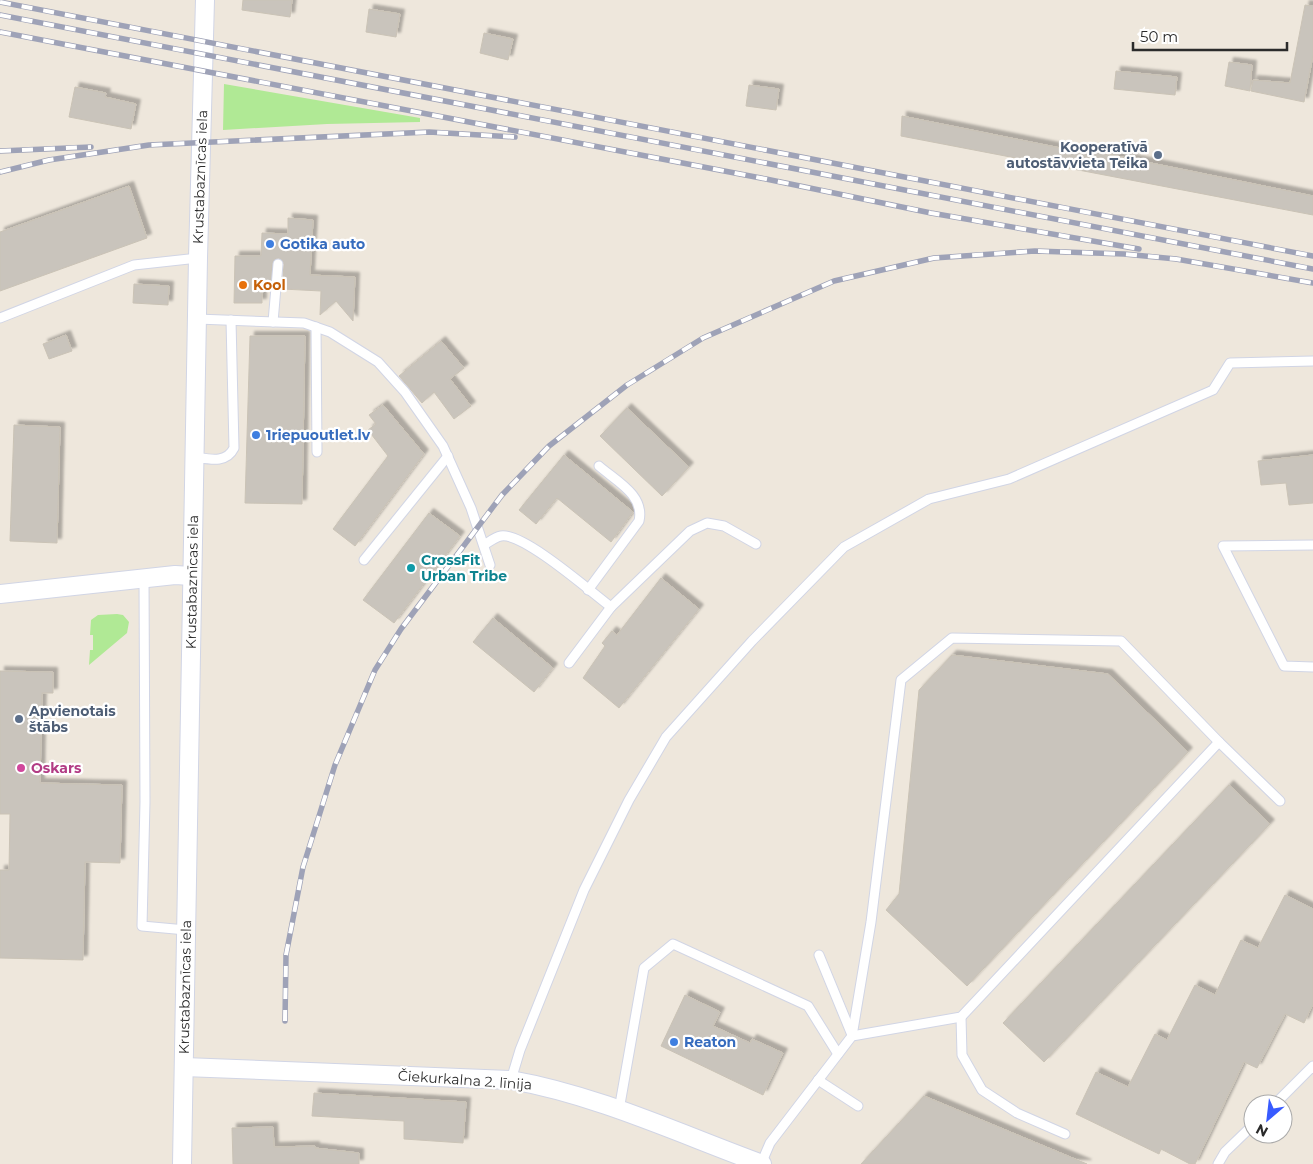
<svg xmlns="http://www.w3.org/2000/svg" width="1313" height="1164" font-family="Montserrat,sans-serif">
<defs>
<filter id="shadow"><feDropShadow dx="4.5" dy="-4.5" stdDeviation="1" flood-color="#0004"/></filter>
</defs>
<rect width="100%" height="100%" fill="#eee7dc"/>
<!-- grass -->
<g fill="#b0e995">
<polygon points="224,84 420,118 420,122 327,124 223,130"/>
<polygon points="117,614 123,615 129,622 127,633 89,665 90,650 93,650 93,635 90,635 91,620 98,615"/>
</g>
<!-- building -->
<g fill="#c9c4bc" stroke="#cac3b6" filter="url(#shadow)">
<polygon points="243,0 292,0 290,17 242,10"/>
<polygon points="1305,5 1313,6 1313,55 1304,102 1251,91 1253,80 1290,83"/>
<polygon points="369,9 400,14 396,37 366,32"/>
<polygon points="484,33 513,39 508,60 480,53"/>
<polygon points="1229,62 1252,65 1250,91 1225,86"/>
<polygon points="1116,71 1177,77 1175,95 1114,89"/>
<polygon points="749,85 779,89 776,110 746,106"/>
<polygon points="75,87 106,93 105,97 136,104 131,129 69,117"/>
<polygon points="902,116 1075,151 1091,154 1092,151 1313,196 1313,215 901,136"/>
<polygon points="129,186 147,238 0,291 0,232"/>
<polygon points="288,218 313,220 310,275 355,277 353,321 336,301 320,315 321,291 282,289 284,264 279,258 275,259 272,263 270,289 262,288 262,303 234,303 235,256 261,256 262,233 288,234"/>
<polygon points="134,284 169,286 168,305 133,303"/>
<polygon points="66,335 72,351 49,359 43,344"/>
<polygon points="250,336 305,336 302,504 245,503"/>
<polygon points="441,341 464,368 450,379 471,406 454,419 434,392 422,403 399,376"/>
<polygon points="383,405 424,454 355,546 333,529 388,456 368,430 376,424 369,415"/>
<polygon points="627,408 689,467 662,496 600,436"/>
<polygon points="14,425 60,427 57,543 10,541"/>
<polygon points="564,455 633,512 611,542 557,498 536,524 519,510"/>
<polygon points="1313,455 1313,503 1289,505 1286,483 1261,485 1258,461"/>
<polygon points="429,513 460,536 394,623 363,600"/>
<polygon points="661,578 699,609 619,708 583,678 605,646 602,643 612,631 617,635"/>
<polygon points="493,618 553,668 534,692 473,642"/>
<polygon points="952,655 1108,674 1188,752 967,986 886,910 899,894 919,690"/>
<polygon points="0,671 53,672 53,693 42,693 40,783 122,785 120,863 85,862 83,960 0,958 0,870 9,870 10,814 0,814"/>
<polygon points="1229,785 1270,824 1044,1062 1003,1023"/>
<polygon points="1285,895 1313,909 1313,1004 1304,1023 1285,1014 1257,1068 1244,1062 1195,1164 1190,1164 1161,1149 1159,1154 1076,1114 1096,1072 1128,1087 1155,1034 1167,1040 1195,985 1215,995 1241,940 1258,948"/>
<polygon points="685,995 720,1012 713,1026 750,1043 752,1039 783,1053 763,1095 661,1046"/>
<polygon points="314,1093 466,1102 463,1143 404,1139 404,1121 312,1116"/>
<polygon points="924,1096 1087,1164 861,1164"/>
<polygon points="273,1127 274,1147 315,1146 315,1148 359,1153 359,1164 233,1164 232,1128"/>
</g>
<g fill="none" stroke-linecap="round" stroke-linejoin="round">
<!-- lane casing -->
<g stroke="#d1d5e5" stroke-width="11">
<g id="lane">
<polyline points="0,318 134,265 198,258"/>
<polyline points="197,319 304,323 330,332 378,362 405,392 443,446 471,508 490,565"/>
<polyline points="273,322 278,264"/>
<polyline points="316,327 317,452"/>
<path d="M194,457C209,459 226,464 234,448L231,320"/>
<path d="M484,545C489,542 495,537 501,536C523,532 591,592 611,607"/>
<polyline points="1313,545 1223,546 1284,666 1313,667"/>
<polyline points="364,560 448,456"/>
<polyline points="144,579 145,802 142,926 186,930"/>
<path d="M588,590L639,521C645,495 616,481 599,466"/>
<polyline points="569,663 611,607 690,531 707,523 724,526 756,544"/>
<polyline points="819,955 852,1035"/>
<polyline points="961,1017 962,1055 982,1090 1017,1113 1065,1134"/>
<polyline points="852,1036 871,922 901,680 952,638 1121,641 1219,742"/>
<polyline points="511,1080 520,1050 584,890 629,800 666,737 752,641 844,547 929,499 1009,479 1213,390 1230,363 1313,361"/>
<polyline points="818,1080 858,1106"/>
<polyline points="1275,1104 1313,1066"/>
<polyline points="619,1110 644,968 673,944 808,1006 838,1054"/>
<polyline points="761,1164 770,1143 852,1036 961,1017 1219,742 1280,801"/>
<polyline points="1218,1164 1225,1152 1253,1125"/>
</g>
</g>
<!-- street casing -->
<g stroke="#d1d5e5" stroke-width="20">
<g id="street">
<polyline points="0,594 175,575 192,576"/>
<path d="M184,1067L511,1080C597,1095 680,1134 762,1164"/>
<polyline points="182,1164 198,258 205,0"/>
</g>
</g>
<!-- lane -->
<use href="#lane" stroke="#fff" stroke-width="9"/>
<!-- street -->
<use href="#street" stroke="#fff" stroke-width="18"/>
<!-- rail casing -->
<g stroke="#9ea2b7" stroke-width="5.5">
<g id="rail">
<polyline points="0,2 1313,256"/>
<polyline points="0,15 1313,269"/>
<polyline points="0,32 766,179 931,213 1139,249"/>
<polyline points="0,151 91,147"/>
<polyline points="0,172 49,160 149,145 429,132 515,137"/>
<polyline points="285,1021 286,955 303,867 335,765 375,670 401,629 502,495 549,446 627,385 703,338 834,281 934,258 1035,251 1124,254 1176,259 1313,283"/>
</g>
</g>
<!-- rail -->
<use href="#rail" stroke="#fff" stroke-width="4" stroke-dasharray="11" stroke-linecap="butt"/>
</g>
<!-- markers -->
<g fill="#5c6f8a" stroke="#fff" stroke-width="2">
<circle cx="1158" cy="155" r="5"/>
<circle cx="19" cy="719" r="5"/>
</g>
<g fill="#3f7fe0" stroke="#fff" stroke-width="2">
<circle cx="270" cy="244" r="5"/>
<circle cx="256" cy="435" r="5"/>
<circle cx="674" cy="1042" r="5"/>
</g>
<circle fill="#e8710a" stroke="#fff" stroke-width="2" cx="243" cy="285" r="5"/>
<circle fill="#0f9aa8" stroke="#fff" stroke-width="2" cx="411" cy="568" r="5"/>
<circle fill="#d1479c" stroke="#fff" stroke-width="2" cx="21" cy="768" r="5"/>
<g text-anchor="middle" stroke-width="4.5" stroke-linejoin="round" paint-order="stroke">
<!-- service labels -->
<g font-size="14" font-weight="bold" fill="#4e5e75" stroke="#fff" text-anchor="end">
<text x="1148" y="152">Kooperatīvā<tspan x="1148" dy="16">autostāvvieta Teika</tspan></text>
<text x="29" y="716" text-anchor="start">Apvienotais<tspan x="29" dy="16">štābs</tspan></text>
</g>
<!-- street labels -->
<g font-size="14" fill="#2b2b2b" stroke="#fff">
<text transform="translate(200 177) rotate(-88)" y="5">Krustabaznīcas iela</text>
<text transform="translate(192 582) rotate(-89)" y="5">Krustabaznīcas iela</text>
<text transform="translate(185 987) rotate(-89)" y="5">Krustabaznīcas iela</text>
<text transform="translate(465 1080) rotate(4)" y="5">Čiekurkalna 2. līnija</text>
</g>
<!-- shop labels -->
<g font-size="14" font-weight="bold" fill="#366cbe" stroke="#fff" text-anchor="start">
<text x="280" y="249">Gotika auto</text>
<text x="266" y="440">1riepuoutlet.lv</text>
<text x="684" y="1047">Reaton</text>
</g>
<!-- food labels -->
<g font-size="14" font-weight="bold" fill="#c56008" stroke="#fff" text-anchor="start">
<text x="253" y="290">Kool</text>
</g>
<!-- culture labels -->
<g font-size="14" font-weight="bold" fill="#0d838f" stroke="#fff" text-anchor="start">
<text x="421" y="565">CrossFit<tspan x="421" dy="16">Urban Tribe</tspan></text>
</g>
<!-- hotel labels -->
<g font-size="14" font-weight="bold" fill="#b23c85" stroke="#fff" text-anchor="start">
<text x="31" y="773">Oskars</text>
</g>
</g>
<!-- north arrow -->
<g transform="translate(1268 1119) rotate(208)"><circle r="24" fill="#ffffff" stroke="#aaaaaa"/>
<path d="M0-4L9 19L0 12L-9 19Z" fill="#385bff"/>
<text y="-8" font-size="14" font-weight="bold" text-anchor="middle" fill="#2b2b2b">N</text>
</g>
<!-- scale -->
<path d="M1133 42v8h154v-8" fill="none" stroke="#2b2b2b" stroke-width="2.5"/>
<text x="1140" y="42" font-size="15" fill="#2b2b2b" stroke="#ffffff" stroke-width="4" paint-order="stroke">50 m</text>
</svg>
